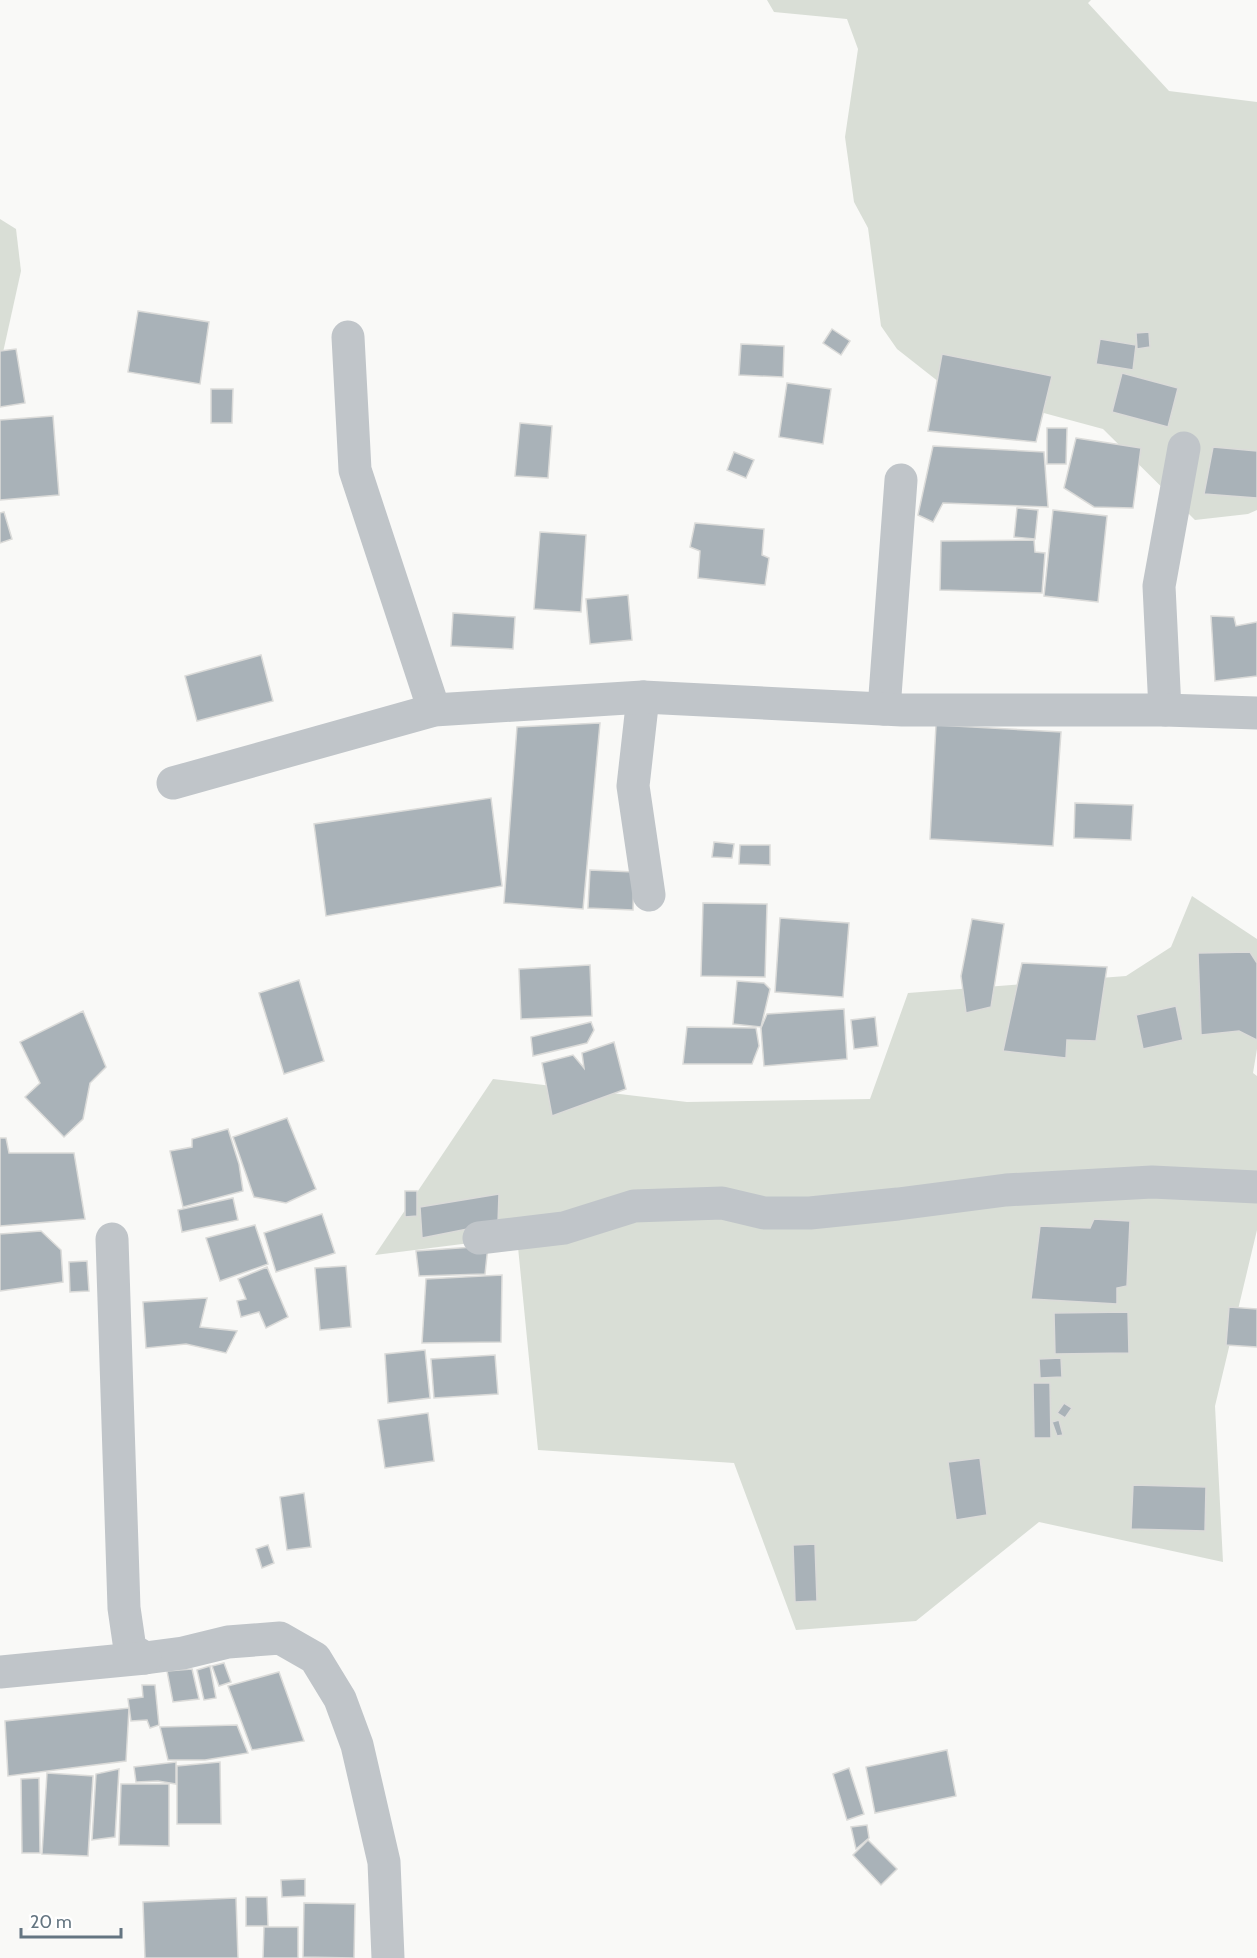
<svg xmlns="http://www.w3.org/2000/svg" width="1257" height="1958" font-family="Cabin,sans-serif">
<rect width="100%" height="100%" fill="#f9f9f7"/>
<!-- green -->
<g fill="#d9ded6">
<polygon points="767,0 1091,0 1088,3 1169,91 1257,102 1257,510 1248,514 1195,520 1103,429 944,386 897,349 881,326 868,228 854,202 845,137 858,49 847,19 774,12"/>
<polygon points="0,219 16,229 21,271 0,366"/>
<polygon points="1192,896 1257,939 1257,1049 1253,1073 1257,1076 1257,1230 1215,1406 1223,1562 1039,1522 916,1621 796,1630 734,1463 538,1450 517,1237 375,1255 493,1079 687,1102 870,1099 908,993 1126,976 1171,947"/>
</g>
<!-- building -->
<g fill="#a9b2b8" stroke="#dbdbd9" stroke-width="1.5">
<polygon points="138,311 209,322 200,384 128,372"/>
<polygon points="832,329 850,341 841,355 823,343"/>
<polygon points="1149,332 1150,347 1137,349 1136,333"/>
<polygon points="1100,339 1136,345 1133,370 1096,364"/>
<polygon points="741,344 784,346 783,377 739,375"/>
<polygon points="16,349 25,403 0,407 0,351"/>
<polygon points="942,354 1052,376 1036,442 928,431"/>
<polygon points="1122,373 1178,388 1168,427 1112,412"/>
<polygon points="787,383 831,389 823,444 779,437"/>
<polygon points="211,389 233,389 232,423 211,423"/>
<polygon points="53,416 59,495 0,500 0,420"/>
<polygon points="520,423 552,426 548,478 515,476"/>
<polygon points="1047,428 1067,428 1066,464 1047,464"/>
<polygon points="1076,438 1141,448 1133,508 1094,507 1064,488"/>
<polygon points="933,446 1044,452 1048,507 943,503 933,522 918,515"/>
<polygon points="1213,447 1257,451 1257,498 1204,494"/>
<polygon points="734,452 754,460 746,478 727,470"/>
<polygon points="1017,508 1038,510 1035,539 1014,537"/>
<polygon points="1053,510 1107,516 1098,602 1044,596"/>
<polygon points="4,512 12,539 0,543 0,513"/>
<polygon points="695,523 764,529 762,555 769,558 765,585 698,578 700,551 690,547"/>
<polygon points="540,532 586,535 581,612 534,609"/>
<polygon points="1034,540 1035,552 1045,553 1042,593 940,590 941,541"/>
<polygon points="628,595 632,640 590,644 586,599"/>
<polygon points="453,613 515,617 513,649 451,646"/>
<polygon points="1211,616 1234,617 1236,626 1257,622 1257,676 1215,681"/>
<polygon points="261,655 273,701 197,721 185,676"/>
<polygon points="600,723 583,909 504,903 517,727"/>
<polygon points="936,725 1061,732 1053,846 930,839"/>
<polygon points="491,798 502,886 326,916 314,824"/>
<polygon points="1075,803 1133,805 1131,840 1074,838"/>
<polygon points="714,842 734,844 732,858 712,857"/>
<polygon points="740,845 770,845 770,865 739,864"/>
<polygon points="590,870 634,872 633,910 588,908"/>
<polygon points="703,903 767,904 765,977 701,976"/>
<polygon points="780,918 849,923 843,997 775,992"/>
<polygon points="972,919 1004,924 991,1007 966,1013 961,976"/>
<polygon points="1250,952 1257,963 1257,1040 1239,1031 1201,1035 1198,953"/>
<polygon points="1022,963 1107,967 1096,1041 1067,1040 1066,1058 1003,1051"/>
<polygon points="590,965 592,1016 521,1019 519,969"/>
<polygon points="299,980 324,1061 284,1074 259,993"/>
<polygon points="737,981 764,983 770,989 761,1027 733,1024"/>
<polygon points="1176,1006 1183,1040 1143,1049 1136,1015"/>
<polygon points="844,1009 847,1059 764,1066 761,1028 767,1014"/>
<polygon points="83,1011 106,1067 90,1083 83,1119 64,1137 25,1097 40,1083 20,1042"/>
<polygon points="875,1017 878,1046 854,1049 851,1020"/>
<polygon points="591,1022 594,1030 587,1043 533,1056 531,1037"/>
<polygon points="687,1027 756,1028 759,1046 752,1064 683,1064"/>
<polygon points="614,1042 626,1089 552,1116 542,1063 573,1055 584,1068 582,1053"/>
<polygon points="287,1118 316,1189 286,1203 254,1197 233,1137"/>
<polygon points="228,1129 239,1164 243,1191 183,1207 170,1151 192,1147 192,1139"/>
<polygon points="0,1138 6,1138 9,1153 74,1153 85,1219 0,1226"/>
<polygon points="405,1191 417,1191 417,1216 405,1217"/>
<polygon points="499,1194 498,1223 422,1238 420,1207"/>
<polygon points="233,1198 238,1220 182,1232 178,1210"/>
<polygon points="322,1214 335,1253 276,1272 264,1233"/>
<polygon points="1094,1219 1130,1221 1127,1286 1117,1288 1117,1304 1031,1299 1040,1226 1090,1228"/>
<polygon points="255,1225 268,1264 220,1281 206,1238"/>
<polygon points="41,1231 61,1250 63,1282 0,1291 0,1234"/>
<polygon points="488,1246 485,1274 419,1276 416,1251"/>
<polygon points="87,1261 89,1291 70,1292 69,1262"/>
<polygon points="346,1266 351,1327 320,1330 315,1268"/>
<polygon points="267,1267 288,1317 266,1328 259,1312 241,1317 237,1301 246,1299 238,1279"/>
<polygon points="502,1275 501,1342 422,1343 426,1279"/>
<polygon points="207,1298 200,1327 237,1331 226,1353 186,1344 146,1348 143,1302"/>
<polygon points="1229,1307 1257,1309 1257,1347 1226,1345"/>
<polygon points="1128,1312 1129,1353 1055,1354 1054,1313"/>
<polygon points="425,1350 430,1398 388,1403 385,1354"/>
<polygon points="495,1355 498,1394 434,1398 431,1359"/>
<polygon points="1061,1358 1062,1377 1040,1378 1039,1359"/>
<polygon points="1033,1383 1050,1383 1051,1438 1034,1438"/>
<polygon points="1064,1403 1072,1408 1065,1418 1057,1413"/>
<polygon points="428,1413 434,1461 385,1468 378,1420"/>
<polygon points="1059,1420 1063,1435 1057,1436 1052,1422"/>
<polygon points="980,1458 987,1515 956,1520 948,1462"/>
<polygon points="1133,1485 1206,1487 1205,1531 1131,1529"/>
<polygon points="304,1493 311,1547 287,1550 280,1497"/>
<polygon points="815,1544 817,1601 795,1602 793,1545"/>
<polygon points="268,1545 274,1563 262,1568 256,1549"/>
<polygon points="224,1663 231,1682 219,1686 212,1666"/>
<polygon points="210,1666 216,1698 204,1700 197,1670"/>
<polygon points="192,1669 199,1699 173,1702 167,1671"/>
<polygon points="279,1672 304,1741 252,1750 228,1686"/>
<polygon points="142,1685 155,1685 159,1725 150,1728 147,1720 131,1721 128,1699 143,1697"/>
<polygon points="129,1708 126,1761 8,1776 5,1721"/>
<polygon points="237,1725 248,1753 205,1760 168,1760 160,1727"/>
<polygon points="947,1750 956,1796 875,1813 866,1767"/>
<polygon points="176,1762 176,1784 158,1781 136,1782 134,1767"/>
<polygon points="220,1762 221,1824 177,1824 177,1766"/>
<polygon points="849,1768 864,1814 847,1820 833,1774"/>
<polygon points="119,1769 115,1837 92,1840 96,1774"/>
<polygon points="47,1773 93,1776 88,1856 42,1854"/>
<polygon points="39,1778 40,1853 22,1853 21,1779"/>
<polygon points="121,1784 169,1784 169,1846 119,1845"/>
<polygon points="867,1825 869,1838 856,1849 851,1827"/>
<polygon points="868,1840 897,1869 881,1885 853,1855"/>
<polygon points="305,1879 305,1896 282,1897 281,1880"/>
<polygon points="246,1897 267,1897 268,1926 246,1926"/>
<polygon points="236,1898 238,1958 145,1958 143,1902"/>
<polygon points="304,1903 355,1904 354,1958 303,1957"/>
<polygon points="264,1927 298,1927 298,1958 263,1958"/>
</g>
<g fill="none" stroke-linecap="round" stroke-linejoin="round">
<!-- minor -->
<g stroke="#c0c5c9" stroke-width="33">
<polyline points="348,337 355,470 434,710"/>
<polyline points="643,697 633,786 649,895"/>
<polyline points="884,709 901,480"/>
<polyline points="1165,710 1159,586 1184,448"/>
<polyline points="173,783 434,710 643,697 902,710 1165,710 1257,713"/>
<polyline points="479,1238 564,1228 634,1206 722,1203 764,1213 810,1213 898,1204 1006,1190 1152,1182 1257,1187"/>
<polyline points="112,1239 124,1608 130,1649 145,1658 183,1653 228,1642 280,1638 315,1658 340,1699 357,1745 384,1862 388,1958"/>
<polyline points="0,1672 145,1658"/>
</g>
</g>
<!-- scale -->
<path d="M21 1928v9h100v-9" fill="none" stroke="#647581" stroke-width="3"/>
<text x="30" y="1928" font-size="18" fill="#647581" stroke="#ffffff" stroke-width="4.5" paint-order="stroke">20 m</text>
</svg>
